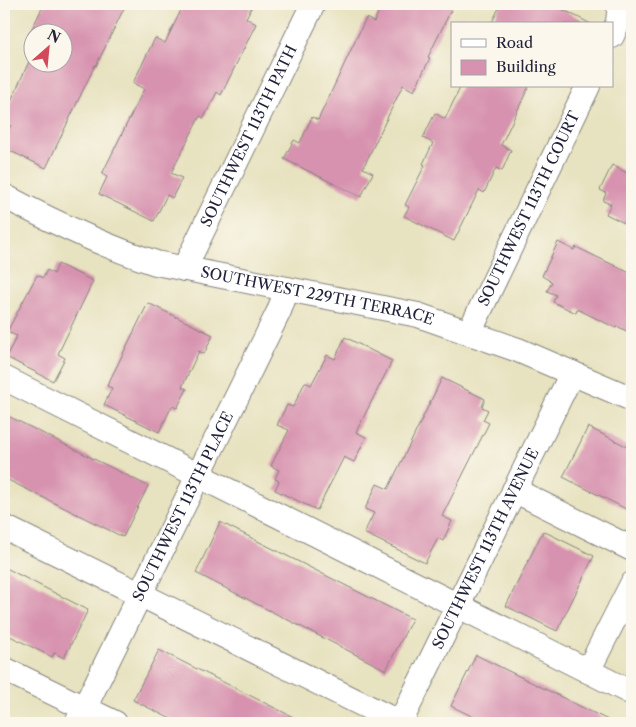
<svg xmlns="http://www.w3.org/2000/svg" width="636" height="727" font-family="'Libre Caslon Text',serif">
<rect width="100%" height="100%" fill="#fbf7ec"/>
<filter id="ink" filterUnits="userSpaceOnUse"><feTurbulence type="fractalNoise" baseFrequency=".02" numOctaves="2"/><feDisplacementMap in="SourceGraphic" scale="10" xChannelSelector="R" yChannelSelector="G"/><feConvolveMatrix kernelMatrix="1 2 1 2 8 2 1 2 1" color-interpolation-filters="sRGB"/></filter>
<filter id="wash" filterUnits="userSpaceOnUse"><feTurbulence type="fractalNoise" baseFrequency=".0096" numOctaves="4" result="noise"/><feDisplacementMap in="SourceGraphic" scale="20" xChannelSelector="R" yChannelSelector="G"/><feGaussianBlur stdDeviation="1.12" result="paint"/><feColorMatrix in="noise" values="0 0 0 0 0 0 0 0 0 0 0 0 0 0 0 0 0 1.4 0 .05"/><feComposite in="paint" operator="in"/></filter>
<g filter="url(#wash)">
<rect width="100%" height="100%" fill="#e7e2bf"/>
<g id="blocks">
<!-- building -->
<g fill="#d792af">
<polygon points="44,4 126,4 96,66 95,65 46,168 4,148 4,139 11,125 4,121 4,116 32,55 32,62 62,62 62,32 32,32 32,35 30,33"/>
<polygon points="184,4 253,4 246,18 256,24 221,95 217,92 204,118 200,116 171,173 182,178 172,198 167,195 154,221 99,194 107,177 102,174 144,89 133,83 155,38 165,43"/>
<polygon points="382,4 454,4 428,57 430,58 414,91 403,85 363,168 373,173 361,197 284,159 294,140 300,143 312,117 318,120 366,18 374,22"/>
<polygon points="501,4 552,4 591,24 491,24"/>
<polygon points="461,86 529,86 501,145 511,150 502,171 496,168 484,193 479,190 454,241 404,216 409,207 405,205 425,165 423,164 433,143 423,138 435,113 445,119"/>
<polygon points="632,162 632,227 606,214 611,204 603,201 606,193 600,190 612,165 627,173"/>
<polygon points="558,242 574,250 576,247 632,274 632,334 617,326 616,328 577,309 576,313 553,302 556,295 547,291 552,282 542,276"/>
<polygon points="58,264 93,281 58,354 65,358 53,381 6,357 17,336 7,332 37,275 43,278 47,270 54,274"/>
<polygon points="148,303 213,335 204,354 199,351 182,387 187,389 177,408 172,406 159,432 104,405 112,388 107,386"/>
<polygon points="345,337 392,361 356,432 366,437 354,462 344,457 317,510 275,490 279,481 275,479 279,470 271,466 289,430 277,425 287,405 293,407 305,382 311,385 327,355 335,359"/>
<polygon points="442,378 485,399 482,407 488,410 483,420 489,423 442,516 452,521 443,541 438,538 425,563 364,533 374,513 365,509 377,484 388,489"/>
<polygon points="4,414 148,486 123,537 4,478"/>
<polygon points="588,427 632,449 632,512 563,477"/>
<polygon points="220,522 412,619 386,670 196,573"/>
<polygon points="543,531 594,556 557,631 506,606"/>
<polygon points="4,567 88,610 64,658 54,653 52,657 4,633"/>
<polygon points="159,650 305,723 179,723 133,700"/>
<polygon points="476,655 614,723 486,723 451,706"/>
</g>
</g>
</g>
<g filter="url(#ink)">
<use href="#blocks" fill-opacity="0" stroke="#84827d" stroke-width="1"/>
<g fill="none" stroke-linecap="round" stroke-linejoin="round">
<!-- minor casing -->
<g stroke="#84827d" stroke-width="26">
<g id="minor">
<polyline points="612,36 618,22 620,4"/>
<path id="s1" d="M4,196C53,222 103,246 156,263L418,315L518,350L632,399"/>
<path id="s2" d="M184,269L313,4"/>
<path id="s3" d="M469,333L588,86"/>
<polyline points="4,378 632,693"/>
<polyline points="514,490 632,549"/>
<path id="s4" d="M4,527L400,723L572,373"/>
<polyline points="4,669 115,723"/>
<polyline points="588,671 632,584"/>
<path id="s5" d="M77,723L279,311L287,289"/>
</g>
</g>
<!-- minor -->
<use href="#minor" stroke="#fff" stroke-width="24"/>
</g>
</g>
<g text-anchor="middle" stroke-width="4" stroke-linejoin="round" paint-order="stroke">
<!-- street labels -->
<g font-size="15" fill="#22223b" stroke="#fbf7ec">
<text dy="5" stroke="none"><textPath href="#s2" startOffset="148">SOUTHWEST 113TH PATH</textPath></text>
<text dy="5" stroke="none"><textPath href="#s3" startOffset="138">SOUTHWEST 113TH COURT</textPath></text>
<text dy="5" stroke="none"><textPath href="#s1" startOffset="331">SOUTHWEST 229TH TERRACE</textPath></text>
<text dy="5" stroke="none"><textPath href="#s5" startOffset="241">SOUTHWEST 113TH PLACE</textPath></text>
<text dy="5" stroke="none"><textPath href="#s4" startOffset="636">SOUTHWEST 113TH AVENUE</textPath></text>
</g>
</g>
<!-- margin -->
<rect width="636" height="727" fill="none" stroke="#fbf7ec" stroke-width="20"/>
<!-- legend -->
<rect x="451" y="22" width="162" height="65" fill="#fbf7ec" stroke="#a4a2a5"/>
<rect x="461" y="39" width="25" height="8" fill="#ffffff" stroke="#a4a2a5"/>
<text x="496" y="48" font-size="15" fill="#22223b">Road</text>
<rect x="461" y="60" width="25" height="15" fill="#d792af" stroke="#a4a2a5"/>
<text x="496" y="72" font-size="15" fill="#22223b">Building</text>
<!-- north arrow -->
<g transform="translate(48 48) rotate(27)"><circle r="24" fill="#fbf7ec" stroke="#a4a2a5"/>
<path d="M0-4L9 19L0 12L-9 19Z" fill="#d1495b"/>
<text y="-8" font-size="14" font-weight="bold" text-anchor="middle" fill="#22223b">N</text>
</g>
</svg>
